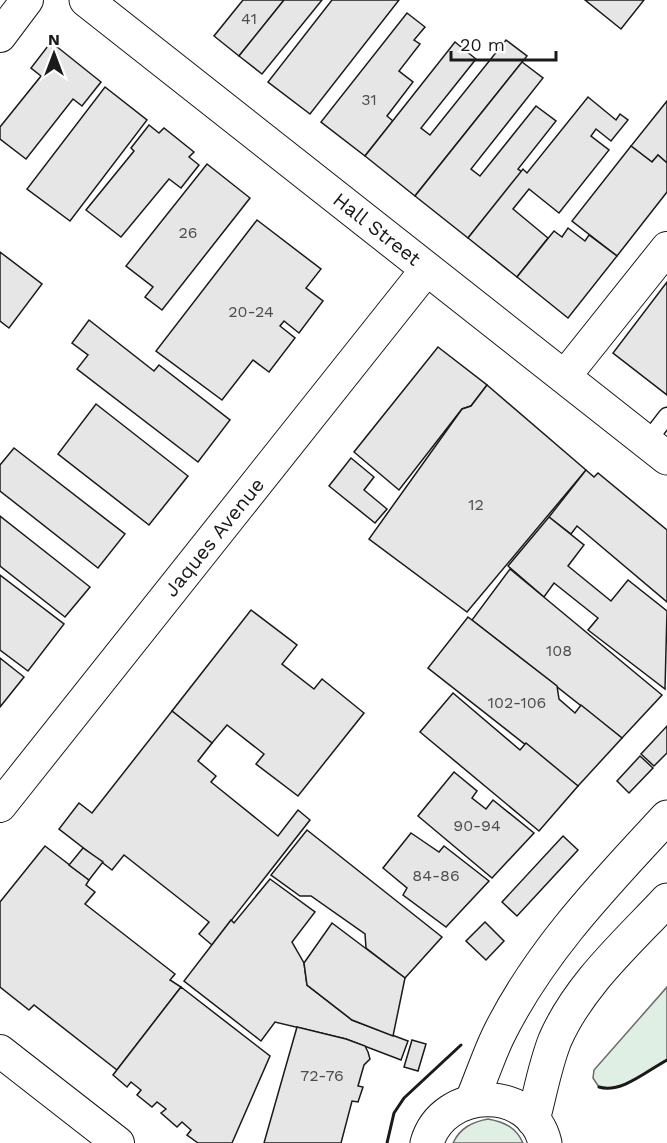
<svg xmlns="http://www.w3.org/2000/svg" width="667" height="1143" font-family="'Work Sans',sans-serif">
<rect width="100%" height="100%" fill="#fff"/>
<!-- green -->
<g fill="#e0efe3" stroke="#6a6a6a" stroke-width="1.5">
<path d="M667,987V1060C648,1070 621,1094 599,1087L593,1078L594,1070Z"/>
<path d="M488,1119C504,1122 516,1127 523,1143H453C460,1128 472,1122 488,1119Z"/>
</g>
<!-- building -->
<g fill="#e6e6e6" stroke="#1a1a1a" stroke-width="1.5">
<polygon points="243,0 284,0 239,56 214,36"/>
<polygon points="284,0 322,0 262,74 239,56"/>
<polygon points="332,0 399,0 310,114 268,82"/>
<polygon points="585,0 644,0 621,29"/>
<polygon points="407,13 425,27 414,40 420,44 399,71 413,82 387,116 393,121 365,156 321,122"/>
<polygon points="506,40 527,56 415,196 365,156 455,42 476,59 421,128 430,135"/>
<polygon points="51,42 101,82 82,106 73,99 26,159 0,139 0,127 41,76 31,68"/>
<polygon points="522,62 543,78 471,169 480,176 536,106 556,121 518,169 522,172 468,238 415,196"/>
<polygon points="105,87 147,120 70,221 27,189"/>
<polygon points="588,97 616,120 620,114 628,120 611,141 596,129 591,136 609,150 559,213 529,189 513,209 548,238 517,277 468,238 523,169 527,173"/>
<polygon points="667,101 667,163 658,155 652,162 631,146"/>
<polygon points="149,125 159,133 164,128 194,152 189,157 199,165 181,188 169,179 121,237 86,210 134,151 131,148"/>
<polygon points="631,146 652,162 658,155 667,163 667,192 617,256 572,221"/>
<polygon points="207,164 250,198 162,310 145,297 153,287 126,266"/>
<polygon points="257,220 321,269 306,288 323,301 299,333 284,321 280,326 295,338 269,372 253,360 222,400 156,351"/>
<polygon points="568,228 585,241 589,235 617,256 568,318 517,277 554,231 562,237"/>
<polygon points="0,252 42,284 9,328 0,321"/>
<polygon points="667,282 667,395 613,353"/>
<polygon points="89,320 154,371 159,365 230,420 198,462 77,369 88,355 72,343"/>
<polygon points="438,347 487,385 471,406 462,409 399,490 354,452"/>
<polygon points="487,385 586,470 467,612 369,539 462,409 471,406"/>
<polygon points="96,404 188,476 149,525 58,454"/>
<polygon points="14,448 125,534 98,568 0,491 0,465"/>
<polygon points="351,458 374,477 364,490 387,509 375,523 329,486"/>
<polygon points="586,470 594,477 598,473 667,530 667,602 577,526 571,534 549,517"/>
<polygon points="0,516 90,587 65,617 0,566"/>
<polygon points="549,517 584,545 568,566 611,601 628,580 667,611 665,689 588,630 598,618 554,583 544,597 508,566"/>
<polygon points="510,569 662,695 622,738 472,620"/>
<polygon points="0,575 64,624 28,671 0,650"/>
<polygon points="251,610 297,645 282,664 314,689 322,679 364,713 298,796 256,764 264,754 227,725 212,743 172,711"/>
<polygon points="468,617 557,686 559,699 575,713 581,705 622,738 578,786 428,668"/>
<polygon points="0,658 24,677 0,707"/>
<polygon points="453,693 520,750 526,743 578,786 539,831 420,732"/>
<polygon points="172,711 212,743 198,761 216,776 211,782 278,836 298,810 310,820 212,945 199,934 209,922 124,855 112,870 59,829 79,803 92,813"/>
<polygon points="667,726 667,753 654,766 641,754"/>
<polygon points="640,756 653,768 629,793 617,781"/>
<polygon points="454,772 477,791 472,798 486,809 493,800 534,833 492,878 418,816"/>
<polygon points="307,830 442,937 405,978 366,948 365,934 311,896 300,896 271,875"/>
<polygon points="411,833 439,852 444,846 489,881 446,927 403,895 407,888 383,868"/>
<polygon points="563,836 578,850 517,916 502,902"/>
<polygon points="45,846 89,880 86,885 95,892 85,904 175,974 170,980 181,987 117,1070 34,1005 29,1010 0,987 0,902"/>
<polygon points="83,848 103,862 89,880 69,865"/>
<polygon points="270,879 315,912 292,942 304,963 307,985 352,1020 408,1041 401,1060 346,1039 275,1022 261,1041 184,981 231,920 234,923"/>
<polygon points="485,922 504,941 486,960 466,941"/>
<polygon points="332,923 405,978 393,1036 352,1020 307,985 304,963"/>
<polygon points="181,987 270,1056 232,1143 198,1143 187,1135 191,1130 182,1122 177,1127 161,1113 166,1109 157,1102 152,1107 137,1095 141,1090 131,1082 127,1087 113,1075"/>
<polygon points="297,1027 346,1039 365,1046 368,1052 370,1059 364,1065 358,1086 363,1087 358,1102 352,1101 341,1143 264,1143"/>
<polygon points="412,1040 426,1044 418,1071 404,1067"/>
</g>
<g fill="none" stroke-linecap="round" stroke-linejoin="round">
<!-- service casing -->
<g stroke="#1a1a1a" stroke-width="19">
<polyline id="service" points="647,442 667,416"/>
</g>
<!-- minor casing -->
<g stroke="#1a1a1a" stroke-width="34">
<g id="minor">
<polyline points="0,36 27,0"/>
<polyline points="564,377 667,248"/>
<polyline points="0,806 427,269"/>
<polyline points="0,1051 118,1143"/>
</g>
</g>
<!-- tertiary casing -->
<g stroke="#1a1a1a" stroke-width="35">
<polyline id="tertiary" points="86,0 667,458"/>
</g>
<!-- primary casing -->
<g stroke="#1a1a1a" stroke-width="35">
<g id="primary">
<path d="M472,1100C481,1079 488,1057 498,1036C539,952 604,885 667,817"/>
<path d="M533,1120C540,1094 545,1065 555,1040C579,985 627,943 667,900"/>
<path d="M427,1143C443,1087 531,1084 545,1143"/>
</g>
</g>
<!-- service -->
<use href="#service" stroke="#fff" stroke-width="16"/>
<!-- minor -->
<use href="#minor" stroke="#fff" stroke-width="32"/>
<!-- tertiary -->
<use href="#tertiary" stroke="#fff" stroke-width="33"/>
<!-- primary -->
<use href="#primary" stroke="#fff" stroke-width="33"/>
<!-- wall -->
<g stroke="#1a1a1a" stroke-width="3">
<path d="M599,1087C621,1094 648,1070 667,1060"/>
<polyline points="387,1143 394,1113 404,1098 461,1045"/>
</g>
</g>
<g text-anchor="middle" stroke-width="4.5" stroke-linejoin="round" paint-order="stroke">
<!-- number labels -->
<g font-size="16" fill="#4d4d4d">
<text x="249" y="24">41</text>
<text x="369" y="105">31</text>
<text x="188" y="238">26</text>
<text x="251" y="317">20-24</text>
<text x="476" y="510">12</text>
<text x="559" y="656">108</text>
<text x="517" y="708">102-106</text>
<text x="477" y="831">90-94</text>
<text x="436" y="881">84-86</text>
<text x="322" y="1081">72-76</text>
</g>
<!-- street labels -->
<g font-size="20" fill="#1a1a1a" stroke="#fff">
<text transform="translate(377 229) rotate(38)" y="7">Hall Street</text>
<text transform="translate(214 537) rotate(-51)" y="7">Jaques Avenue</text>
</g>
</g>
<!-- north arrow -->
<g transform="translate(54 54)" stroke="#ffffff" stroke-width="4.5" paint-order="stroke">
<path d="M0-4.5L10 22L0 15L-10 22Z" fill="#1a1a1a"/>
<text y="-9" font-size="16" font-weight="bold" text-anchor="middle" fill="#1a1a1a">N</text>
</g>
<!-- scale -->
<path d="M451 51v9h105v-9" fill="none" stroke="#1a1a1a" stroke-width="3"/>
<text x="460" y="51" font-size="18" fill="#1a1a1a" stroke="#ffffff" stroke-width="4.5" paint-order="stroke">20 m</text>
</svg>
